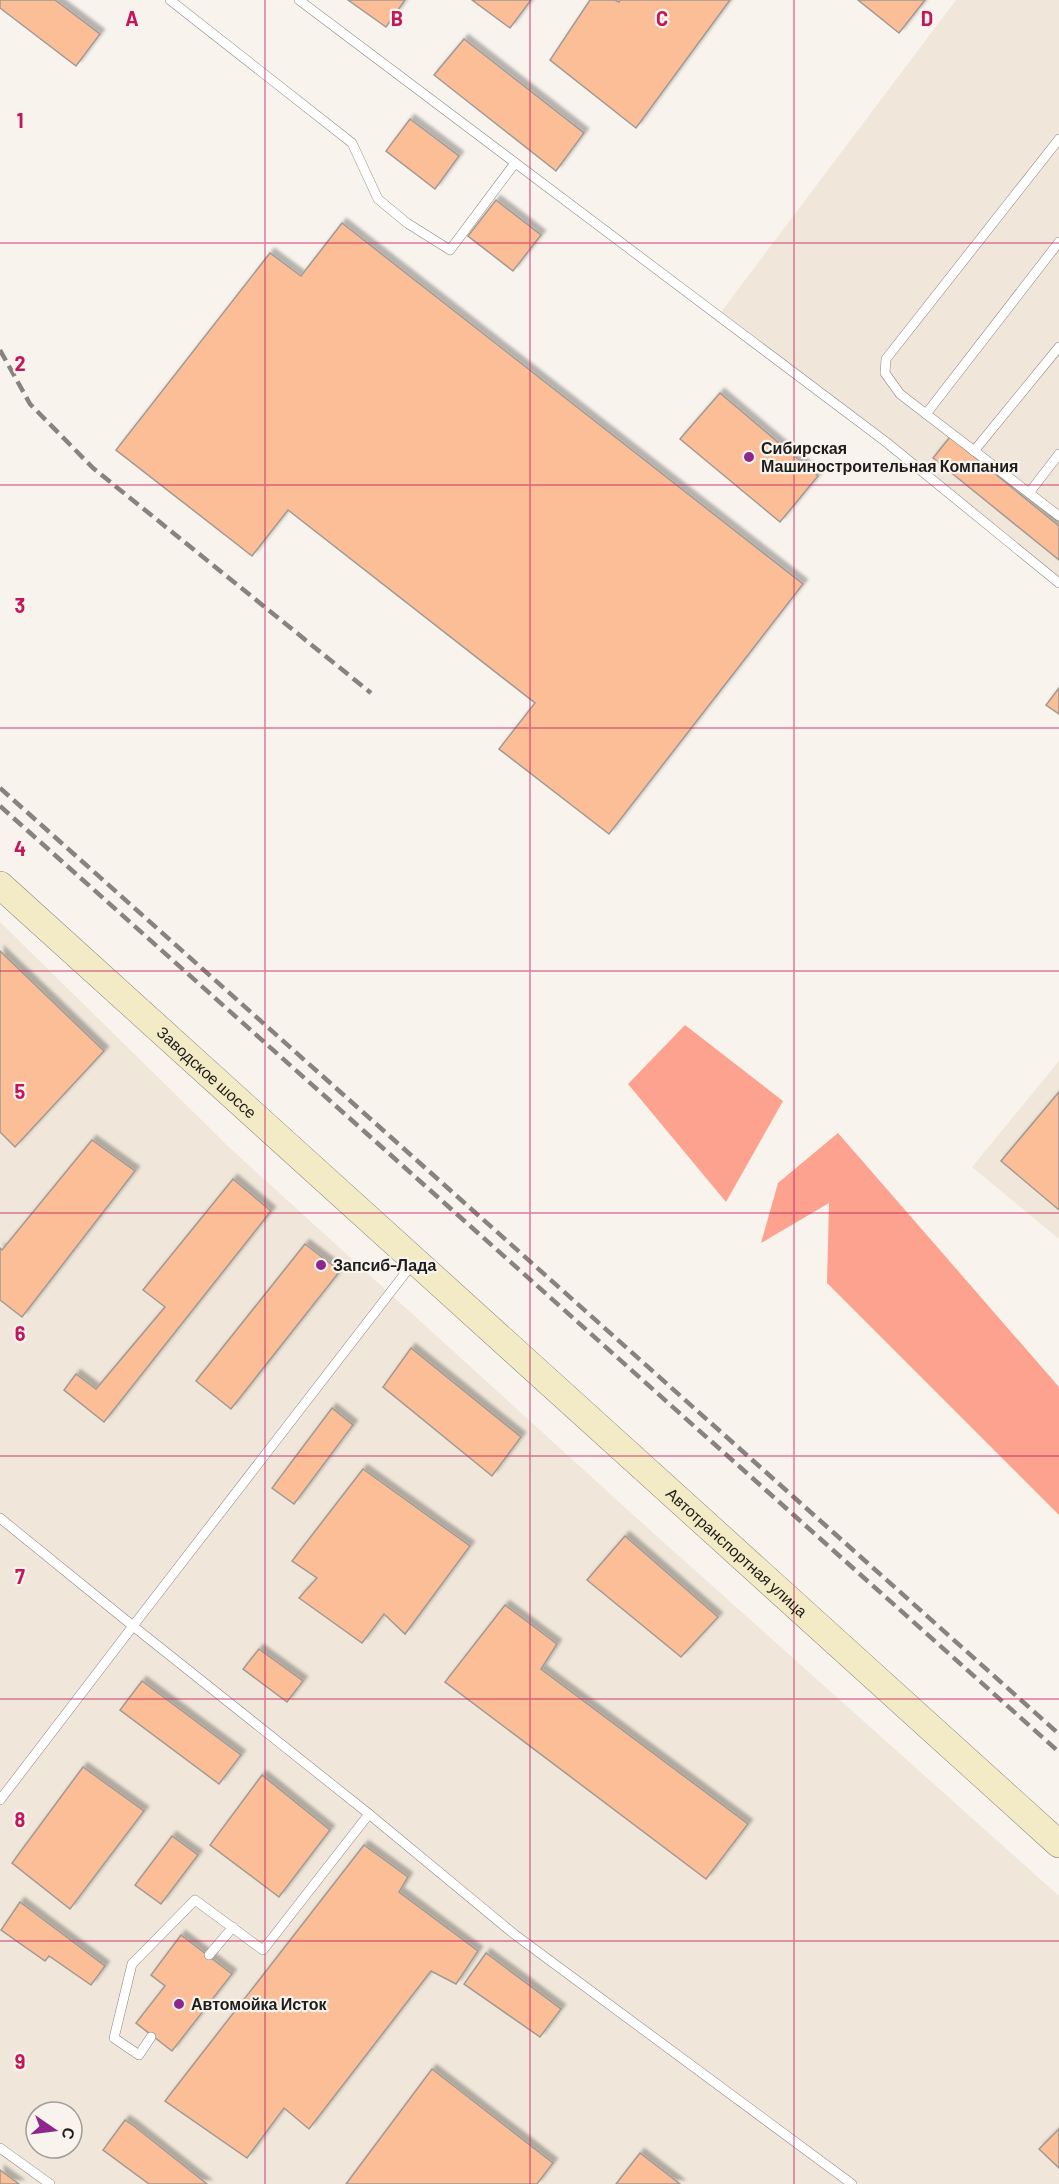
<svg xmlns="http://www.w3.org/2000/svg" width="1059" height="2184" font-family="Barlow,sans-serif">
<defs>
<filter id="shadow"><feDropShadow dx="4.5" dy="-4.5" stdDeviation="1.5" flood-color="#0004"/></filter>
</defs>
<rect width="100%" height="100%" fill="#f8f3ed"/>
<!-- built -->
<g fill="#f0e7da" fill-rule="evenodd">
<polygon points="956,0 1059,0 1059,583 718,316"/>
<path d="M0,922L231,1149L641,1522L1059,1896V2184H0ZM36,2112H72V2148H36Z"/>
<polygon points="1059,1061 1059,1239 972,1167"/>
</g>
<!-- forest -->
<g fill="#fda28f">
<polygon points="685,1025 783,1101 726,1202 628,1084"/>
<polygon points="838,1133 1059,1387 1059,1515 827,1283 829,1203 761,1243 778,1183"/>
</g>
<!-- building -->
<g fill="#fcbe96" stroke="#a09996" stroke-width="1.5" filter="url(#shadow)">
<polygon points="0,0 55,0 100,34 76,66 0,8"/>
<polygon points="348,0 405,0 386,27"/>
<polygon points="472,0 531,0 510,28"/>
<polygon points="590,0 615,0 619,2 620,0 730,0 636,128 550,60"/>
<polygon points="858,0 925,0 899,33"/>
<polygon points="464,39 584,133 556,171 434,75"/>
<polygon points="410,119 459,156 435,189 386,151"/>
<polygon points="496,200 541,235 513,271 468,236"/>
<polygon points="342,223 803,584 609,834 499,749 535,703 288,510 252,556 116,450 270,253 301,276"/>
<polygon points="720,393 818,476 780,522 680,439"/>
<polygon points="950,437 1059,526 1059,560 933,458"/>
<polygon points="1059,688 1059,714 1046,705"/>
<polygon points="0,951 104,1051 15,1147 0,1132"/>
<polygon points="1059,1092 1059,1210 1001,1161"/>
<polygon points="92,1140 135,1171 22,1317 0,1300 0,1248 2,1250"/>
<polygon points="233,1179 271,1211 104,1422 64,1390 76,1374 96,1389 165,1307 143,1290"/>
<polygon points="305,1244 340,1271 231,1409 196,1381"/>
<polygon points="411,1348 521,1437 492,1476 383,1387"/>
<polygon points="332,1408 353,1425 294,1504 272,1488"/>
<polygon points="363,1469 470,1546 405,1634 384,1614 362,1643 299,1598 317,1578 292,1561"/>
<polygon points="625,1536 718,1617 681,1657 587,1580"/>
<polygon points="505,1605 557,1644 541,1669 748,1824 706,1879 445,1682"/>
<polygon points="259,1649 303,1681 287,1702 243,1669"/>
<polygon points="142,1681 241,1755 219,1784 120,1710"/>
<polygon points="83,1767 144,1811 70,1909 12,1863"/>
<polygon points="262,1775 330,1830 279,1897 210,1845"/>
<polygon points="172,1836 198,1855 161,1904 135,1885"/>
<polygon points="364,1845 408,1877 399,1892 478,1951 456,1984 431,1971 309,2129 284,2108 247,2158 165,2101"/>
<polygon points="20,1902 105,1966 91,1985 49,1956 45,1961 1,1930"/>
<polygon points="181,1935 232,1974 172,2051 136,2023 165,1986 151,1975"/>
<polygon points="486,1953 561,2009 540,2037 464,1984"/>
<polygon points="432,2069 553,2163 537,2184 346,2184"/>
<polygon points="125,2120 134,2126 207,2184 149,2184 103,2150"/>
<polygon points="1059,2129 1059,2168 1039,2149"/>
<polygon points="640,2153 680,2184 616,2184"/>
<polygon points="0,2170 19,2184 0,2184"/>
</g>
<g fill="none" stroke-linecap="round" stroke-linejoin="round">
<!-- service casing -->
<g stroke="#8a8681" stroke-width="10">
<g id="service">
<polyline points="170,0 352,143 378,199 407,223 450,250 515,163"/>
<polyline points="299,0 886,442 1059,583"/>
<polyline points="1059,139 886,359 885,373 900,394 1059,516"/>
<polyline points="926,414 1059,242"/>
<polyline points="974,451 1059,347"/>
<polyline points="1029,493 1059,454"/>
<polyline points="413,1263 133,1626 369,1814 514,1934 852,2184"/>
<polyline points="0,1518 133,1626 0,1800"/>
<polyline points="209,1955 233,1927"/>
<polyline points="151,2037 139,2055 114,2038 132,1964 195,1900 263,1950 369,1814"/>
<polyline points="0,2148 50,2184"/>
</g>
</g>
<!-- secondary casing -->
<g stroke="#8a8681" stroke-width="28">
<g id="secondary">
<path id="s1" d="M0,885L1059,1844"/>
</g>
</g>
<!-- service -->
<use href="#service" stroke="#fff" stroke-width="9"/>
<!-- secondary -->
<use href="#secondary" stroke="#f3ebc6" stroke-width="27"/>
<!-- rail -->
<g stroke="#878480" stroke-width="4.5" stroke-dasharray="12 6" stroke-linecap="butt">
<polyline points="0,350 30,404 93,468 371,693"/>
<polyline points="0,788 1059,1734"/>
<polyline points="0,806 1059,1752"/>
</g>
</g>
<!-- grid -->
<path fill="none" stroke="#c2185b" stroke-width="1.5" stroke-opacity="0.55" d="M265,0V2184M530,0V2184M794,0V2184M0,243H1059M0,485H1059M0,728H1059M0,971H1059M0,1213H1059M0,1456H1059M0,1699H1059M0,1941H1059"/>
<!-- markers -->
<g fill="#8e278d" stroke="#f8f3ed" stroke-width="2">
<circle cx="749" cy="457" r="6"/>
<circle cx="321" cy="1265" r="6"/>
<circle cx="179" cy="2004" r="6"/>
</g>
<g text-anchor="middle" stroke-width="4.5" stroke-linejoin="round" paint-order="stroke">
<!-- poi labels -->
<g font-size="16" font-weight="bold" fill="#1f1d1b" stroke="#f8f3ed" text-anchor="start">
<text x="761" y="454">Сибирская<tspan x="761" dy="18">Машиностроительная Компания</tspan></text>
<text x="333" y="1271">Запсиб-Лада</text>
<text x="191" y="2010">Автомойка Исток</text>
</g>
<!-- street labels -->
<g font-size="16" fill="#1f1d1b" stroke="#f8f3ed">
<text dy="6" stroke="none"><textPath href="#s1" startOffset="279">Заводское шоссе</textPath></text>
<text dy="6" stroke="none"><textPath href="#s1" startOffset="994">Автотранспортная улица</textPath></text>
</g>
</g>
<g font-size="20" text-anchor="middle" font-weight="bold" fill="#c2185b" stroke="#f8f3ed" stroke-width="4.5" stroke-linejoin="round" paint-order="stroke">
<text x="132" y="26">A</text>
<text x="397" y="26">B</text>
<text x="662" y="26">C</text>
<text x="927" y="26">D</text>
<text x="20" y="128">1</text>
<text x="20" y="371">2</text>
<text x="20" y="613">3</text>
<text x="20" y="856">4</text>
<text x="20" y="1099">5</text>
<text x="20" y="1341">6</text>
<text x="20" y="1584">7</text>
<text x="20" y="1827">8</text>
<text x="20" y="2069">9</text>
</g>
<!-- north arrow -->
<g transform="translate(54 2130) rotate(104)"><circle r="28" fill="#f8f3ed" stroke="#a19d99" stroke-width="1.5"/>
<path d="M0-4.5L10 22L0 15L-10 22Z" fill="#8e278d"/>
<text y="-9" font-size="16" font-weight="bold" text-anchor="middle" fill="#1f1d1b">С</text>
</g>
</svg>
